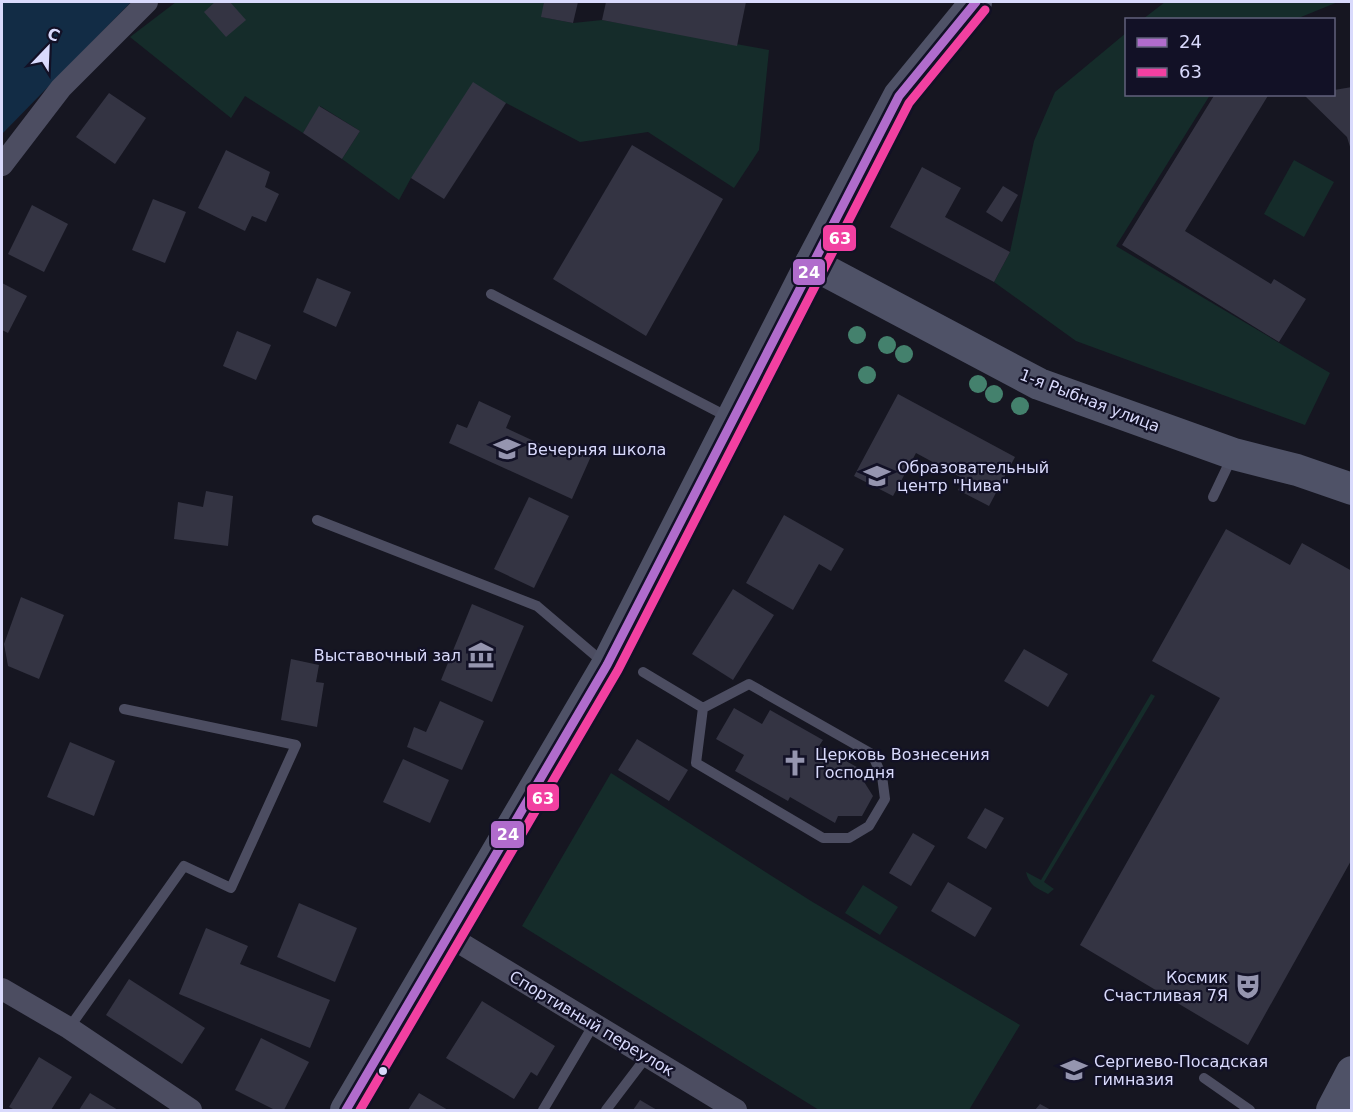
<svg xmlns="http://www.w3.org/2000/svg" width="1353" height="1112" font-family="'DejaVu Sans',sans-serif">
<rect width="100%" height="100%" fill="#161621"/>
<!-- green -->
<g fill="#152c2a">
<polygon points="176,2 544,2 542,17 573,23 602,20 769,50 759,150 734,188 648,132 580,142 506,103 411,178 399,200 342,159 360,131 320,106 303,133 245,96 231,118 130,37"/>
<polygon points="1165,2 1338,2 1296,19 1143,19"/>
<polygon points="1126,33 1126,94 1210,95 1116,246 1330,373 1305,425 1076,341 994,282 1010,252 1034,141 1055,92"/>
<polygon points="1294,160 1334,182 1304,237 1264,214"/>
<path d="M1151,694L1155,696L1044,882L1054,889L1048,894C1036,888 1029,885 1026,872L1041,880Z"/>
<polygon points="611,773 811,901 1020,1025 969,1110 819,1110 522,926"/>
<polygon points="863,885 898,907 880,935 845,913"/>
</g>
<!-- water -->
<polygon fill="#122c45" points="2,2 131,2 2,134"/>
<!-- building -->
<g fill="#343443">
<polygon points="215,2 230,2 246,20 226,37 204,12"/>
<polygon points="544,2 578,2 573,23 541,17"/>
<polygon points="606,2 746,2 737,46 602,20"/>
<polygon points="473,82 506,103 444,199 411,178"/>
<polygon points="1352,87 1352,150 1351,150 1347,137 1303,94 1334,94 1334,90"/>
<polygon points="109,93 146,118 115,164 76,137"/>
<polygon points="1215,94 1269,94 1185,231 1271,284 1274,279 1306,299 1279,342 1122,245"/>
<polygon points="319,106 360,131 342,159 303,133"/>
<polygon points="632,145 723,199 646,336 553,279"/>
<polygon points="226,150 270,172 265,187 279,194 266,222 252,216 245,231 198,208"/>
<polygon points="922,167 961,188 945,217 1010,252 994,282 890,227"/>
<polygon points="1003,186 1018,195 1002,222 986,212"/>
<polygon points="153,199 186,212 165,263 132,250"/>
<polygon points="32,205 68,224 44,272 8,254"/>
<polygon points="317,278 351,292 336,327 303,312"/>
<polygon points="2,283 27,296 8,333 2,330"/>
<polygon points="237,331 271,345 256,380 223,366"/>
<polygon points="898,394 1015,457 989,506 958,490 964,479 916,453 893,496 854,476"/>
<polygon points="479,401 511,416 506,428 564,455 569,444 592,454 572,499 449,443 457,424 467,428"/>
<polygon points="206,491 233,496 228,546 174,539 178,502 203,507"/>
<polygon points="529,497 569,516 534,588 494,569"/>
<polygon points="784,515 844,549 831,571 819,564 793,610 746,583"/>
<polygon points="1226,529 1290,565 1302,543 1352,571 1352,859 1248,1045 1080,945 1220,698 1152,661"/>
<polygon points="733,589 774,615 733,680 692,654"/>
<polygon points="21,597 64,615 39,679 8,666 4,644"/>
<polygon points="472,604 524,626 492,702 441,680"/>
<polygon points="1024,649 1068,674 1048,707 1004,681"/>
<polygon points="291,659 319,665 316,682 324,683 317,727 281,720"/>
<polygon points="440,701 484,721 462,770 407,747 414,727 426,732"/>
<polygon points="734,708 762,724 770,710 823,740 819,746 864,771 861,777 873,796 862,816 838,816 835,823 790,797 788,801 735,771 744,755 716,739"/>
<polygon points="637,739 688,770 669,801 618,770"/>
<polygon points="70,742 115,761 94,816 47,797"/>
<polygon points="403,759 449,780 430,823 383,802"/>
<polygon points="985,808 1004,818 986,849 967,838"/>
<polygon points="913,833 935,846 911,886 889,873"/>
<polygon points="948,882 992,908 975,937 931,911"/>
<polygon points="299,903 357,928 335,982 277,957"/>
<polygon points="206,928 248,946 240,964 330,1000 310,1048 179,994"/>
<polygon points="129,979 205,1028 182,1064 106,1015"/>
<polygon points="482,1001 555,1046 537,1076 531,1072 514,1099 446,1058"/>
<polygon points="261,1038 309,1062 284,1110 275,1110 235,1090"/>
<polygon points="39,1057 72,1077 51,1110 15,1110 9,1107"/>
<polygon points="90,1093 118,1110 79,1110"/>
<polygon points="419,1093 448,1110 408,1110"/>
<polygon points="640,1100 657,1110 633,1110"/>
<polygon points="1040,1104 1051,1110 1035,1110"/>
</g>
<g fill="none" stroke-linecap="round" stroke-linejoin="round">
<!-- lane -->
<g stroke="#4c4d61" stroke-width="10">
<polyline points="491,294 730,418"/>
<polyline points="1213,497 1232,457"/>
<polyline points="317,520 537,606 604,663"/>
<polyline points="643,672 703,708 696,763 823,838 849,838 869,826 885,799 882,776 872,754 749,684 703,708"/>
<polyline points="69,1028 184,866 231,888 296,745 124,709"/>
<polyline points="1204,1078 1250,1110"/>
<polyline points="543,1110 594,1024"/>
<polyline points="606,1110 647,1056"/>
</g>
<!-- street -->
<g stroke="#4c4d61" stroke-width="22">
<polyline points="2,165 61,88 147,2"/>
<polyline points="447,935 736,1110"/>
<polyline points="2,989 69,1028 191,1110"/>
</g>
<!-- secondary -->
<g stroke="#4f5267" stroke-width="32">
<polyline points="811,263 1039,384 1234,454 1297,470 1352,489"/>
<polyline points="346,1110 607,665 811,263 899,96 976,2"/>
<polyline points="1332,1110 1352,1072"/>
</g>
<!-- bus-1 casing -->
<g stroke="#121126" stroke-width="14">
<polyline id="bus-1" points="346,1110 607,665 899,96 976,2"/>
</g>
<!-- bus-2 casing -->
<g stroke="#121126" stroke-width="14">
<polyline id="bus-2" points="360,1110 618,670 909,103 985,10"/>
</g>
<!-- bus-1 -->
<use href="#bus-1" stroke="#b06ccc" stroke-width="9"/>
<!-- bus-2 -->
<use href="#bus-2" stroke="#f240a1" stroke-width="9"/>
</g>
<!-- trees -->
<g fill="#44816d">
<circle cx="857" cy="335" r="9"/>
<circle cx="887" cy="345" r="9"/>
<circle cx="904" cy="354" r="9"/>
<circle cx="867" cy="375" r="9"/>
<circle cx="978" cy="384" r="9"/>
<circle cx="994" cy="394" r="9"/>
<circle cx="1020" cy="406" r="9"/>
</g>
<!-- icons -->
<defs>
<g id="school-bare" transform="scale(2.07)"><path d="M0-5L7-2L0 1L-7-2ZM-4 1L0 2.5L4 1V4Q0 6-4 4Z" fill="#9595af" stroke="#121126" stroke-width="2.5" paint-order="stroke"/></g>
<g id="museum-bare" transform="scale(2.07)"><path d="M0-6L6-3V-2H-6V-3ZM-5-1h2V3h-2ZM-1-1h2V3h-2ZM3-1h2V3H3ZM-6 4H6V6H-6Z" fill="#9595af" stroke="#121126" stroke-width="2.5" paint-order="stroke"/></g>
<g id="church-bare" transform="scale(2.07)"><path d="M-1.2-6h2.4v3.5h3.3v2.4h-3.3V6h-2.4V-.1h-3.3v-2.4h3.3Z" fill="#9595af" stroke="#121126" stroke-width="2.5" paint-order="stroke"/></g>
<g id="theatre-bare" transform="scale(2.07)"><path d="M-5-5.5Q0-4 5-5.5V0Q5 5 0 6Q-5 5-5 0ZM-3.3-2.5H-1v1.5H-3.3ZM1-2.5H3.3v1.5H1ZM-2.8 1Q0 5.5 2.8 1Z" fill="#9595af" stroke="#121126" stroke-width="2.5" paint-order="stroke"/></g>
</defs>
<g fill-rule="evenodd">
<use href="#school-bare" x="507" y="449"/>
<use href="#school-bare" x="877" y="476"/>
<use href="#museum-bare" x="481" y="655"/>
<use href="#church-bare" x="795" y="763"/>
<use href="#theatre-bare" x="1248" y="986"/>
<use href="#school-bare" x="1074" y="1070"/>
</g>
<!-- markers -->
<circle fill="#d9dafc" stroke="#121126" stroke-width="2" cx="383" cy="1071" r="5"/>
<g text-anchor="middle" stroke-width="4.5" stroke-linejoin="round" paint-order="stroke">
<!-- street labels -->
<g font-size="16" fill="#d9dafc" stroke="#121126">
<text transform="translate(1090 400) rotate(21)" y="6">1-я Рыбная улица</text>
<text transform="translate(592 1023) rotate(31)" y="6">Спортивный переулок</text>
</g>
<!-- poi labels -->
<g font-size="16" fill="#d9dafc" stroke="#121126" text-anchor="start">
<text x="527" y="455">Вечерняя школа</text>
<text x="897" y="473">Образовательный<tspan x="897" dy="18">центр "Нива"</tspan></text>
<text x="461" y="661" text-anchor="end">Выставочный зал</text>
<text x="815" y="760">Церковь Вознесения<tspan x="815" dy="18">Господня</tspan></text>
<text x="1228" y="983" text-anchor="end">Космик<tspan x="1228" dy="18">Счастливая 7Я</tspan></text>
<text x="1094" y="1067">Сергиево-Посадская<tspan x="1094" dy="18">гимназия</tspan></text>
</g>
</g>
<g stroke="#121126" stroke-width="2">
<rect x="822" y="224" width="35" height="28" rx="6" fill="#f240a1"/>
<rect x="792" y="258" width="34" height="28" rx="6" fill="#b06ccc"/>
<rect x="526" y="783" width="34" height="29" rx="6" fill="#f240a1"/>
<rect x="490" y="820" width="35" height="29" rx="6" fill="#b06ccc"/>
</g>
<g font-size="16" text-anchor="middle" font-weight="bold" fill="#fff">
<text x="840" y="244">63</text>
<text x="809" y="278">24</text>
<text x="543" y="804">63</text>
<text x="508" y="840">24</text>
</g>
<!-- border -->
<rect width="1353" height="1112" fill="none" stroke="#d9dafc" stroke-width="6"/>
<!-- legend -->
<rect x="1125" y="18" width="210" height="78" fill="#121126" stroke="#62617c" stroke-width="1.5"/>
<rect x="1137" y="38" width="30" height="9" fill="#b06ccc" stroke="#62617c" stroke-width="1.5"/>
<text x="1179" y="48" font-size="18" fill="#d9dafc">24</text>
<rect x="1137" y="68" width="30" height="9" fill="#f240a1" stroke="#62617c" stroke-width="1.5"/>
<text x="1179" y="78" font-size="18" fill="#d9dafc">63</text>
<!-- north arrow -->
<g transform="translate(48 48) rotate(23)" stroke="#121126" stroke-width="4.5" paint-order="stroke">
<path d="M0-4.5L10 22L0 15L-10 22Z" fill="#d9dafc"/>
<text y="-9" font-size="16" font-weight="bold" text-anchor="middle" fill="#d9dafc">С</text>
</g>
</svg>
